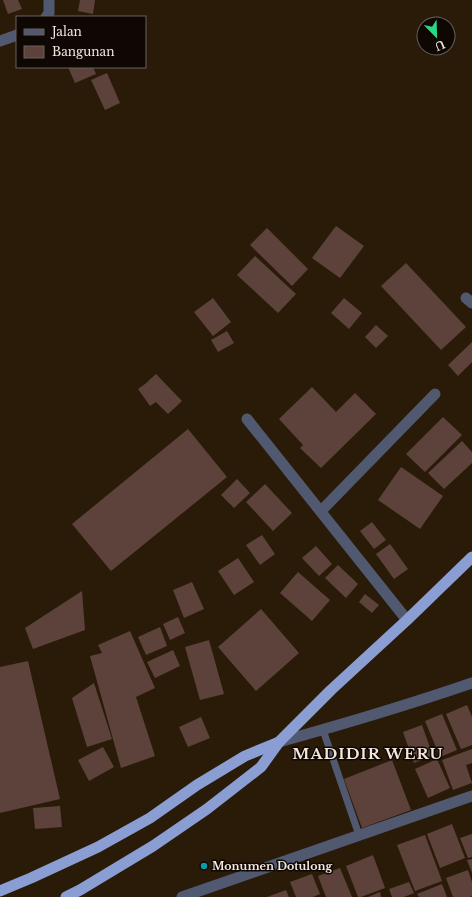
<svg xmlns="http://www.w3.org/2000/svg" width="472" height="897" font-family="'Libre Baskerville',serif">
<rect width="100%" height="100%" fill="#2a1b09"/>
<!-- building -->
<g fill="#5c423b">
<polygon points="3,0 18,0 22,9 8,14"/>
<polygon points="80,0 95,0 93,14 78,11"/>
<polygon points="68,67 93,67 96,74 75,83"/>
<polygon points="107,73 120,103 105,110 91,80"/>
<polygon points="336,226 364,246 340,278 312,258"/>
<polygon points="267,228 308,269 292,286 250,245"/>
<polygon points="255,256 296,294 278,313 237,275"/>
<polygon points="406,263 466,327 441,350 381,286"/>
<polygon points="213,298 231,322 213,336 194,312"/>
<polygon points="344,298 362,313 349,329 331,313"/>
<polygon points="376,325 388,336 376,348 365,337"/>
<polygon points="227,331 234,343 218,352 211,340"/>
<polygon points="472,342 472,362 458,376 448,365"/>
<polygon points="156,374 182,401 168,414 156,402 150,406 138,389 145,384"/>
<polygon points="312,387 336,412 355,393 376,414 321,468 300,448 303,445 279,419"/>
<polygon points="443,417 462,435 425,472 406,454"/>
<polygon points="188,429 227,477 111,571 72,524"/>
<polygon points="462,441 472,452 472,463 444,489 428,473"/>
<polygon points="401,467 443,496 420,529 378,500"/>
<polygon points="237,479 250,493 234,508 221,495"/>
<polygon points="265,484 292,513 273,531 246,502"/>
<polygon points="372,522 386,540 374,549 360,531"/>
<polygon points="262,535 275,554 260,565 246,545"/>
<polygon points="390,544 408,569 394,579 376,554"/>
<polygon points="316,546 332,564 319,576 302,558"/>
<polygon points="238,558 254,582 234,595 218,571"/>
<polygon points="338,565 358,584 346,598 325,578"/>
<polygon points="298,572 330,600 312,621 280,593"/>
<polygon points="192,582 204,609 184,618 173,590"/>
<polygon points="82,591 85,630 33,649 25,628"/>
<polygon points="365,594 379,605 372,613 359,602"/>
<polygon points="261,609 299,653 256,691 218,647"/>
<polygon points="178,617 185,633 170,640 163,624"/>
<polygon points="160,627 167,646 146,655 138,637"/>
<polygon points="130,631 155,688 136,697 155,756 121,768 90,656 102,653 98,645"/>
<polygon points="209,640 224,694 200,700 185,647"/>
<polygon points="173,650 180,666 155,678 147,662"/>
<polygon points="28,661 60,799 0,813 0,667"/>
<polygon points="94,683 112,739 87,747 72,698"/>
<polygon points="467,705 472,717 472,745 461,749 446,714"/>
<polygon points="442,714 457,750 440,757 425,721"/>
<polygon points="201,717 210,738 188,747 179,727"/>
<polygon points="422,725 433,756 414,763 403,732"/>
<polygon points="103,747 114,767 89,781 78,760"/>
<polygon points="472,749 472,763 466,765 472,783 453,790 442,760"/>
<polygon points="437,759 450,788 428,798 415,769"/>
<polygon points="392,760 411,810 362,828 344,779"/>
<polygon points="60,806 62,827 35,829 33,808"/>
<polygon points="452,824 465,858 440,868 427,834"/>
<polygon points="472,834 472,857 468,858 460,838"/>
<polygon points="425,835 442,881 415,891 397,845"/>
<polygon points="373,855 385,888 361,897 358,897 346,866"/>
<polygon points="472,859 472,873 467,860"/>
<polygon points="340,868 352,897 326,897 318,876"/>
<polygon points="468,870 472,882 472,896 470,897 453,897 446,878"/>
<polygon points="312,874 320,894 313,897 296,897 290,882"/>
<polygon points="409,882 414,893 404,897 392,897 389,889"/>
<polygon points="442,884 447,897 419,897 417,894"/>
<polygon points="286,890 289,897 267,897"/>
<polygon points="380,892 381,897 368,897"/>
</g>
<g fill="none" stroke-linecap="round" stroke-linejoin="round">
<!-- service -->
<polyline stroke="#505970" stroke-width="7" points="323,730 359,835"/>
<!-- minor -->
<g stroke="#505970" stroke-width="11">
<polyline points="46,17 49,13 49,0"/>
<polyline points="0,41 17,35"/>
<polyline points="466,298 472,303"/>
<polyline points="247,419 407,620"/>
<polyline points="321,511 435,394"/>
<path d="M279,742C344,724 408,705 472,683"/>
<polyline points="182,897 472,796"/>
</g>
<!-- trunk -->
<g stroke="#8b9ed4" stroke-width="11">
<polyline points="0,891 31,878 98,847 150,818 197,785 245,756 279,742"/>
<polyline points="66,897 80,890 153,846 207,809 261,767 279,742 331,690 407,620 472,557"/>
</g>
</g>
<!-- markers -->
<circle fill="#0f9aa8" stroke="#0e0703" stroke-width="1.5" cx="204" cy="866" r="4"/>
<g text-anchor="middle" stroke-width="3" stroke-linejoin="round" paint-order="stroke">
<!-- poi labels -->
<g font-size="11" font-weight="bold" fill="#f4e8dd" stroke="#0e0703" text-anchor="start">
<text x="212" y="870">Monumen Dotulong</text>
</g>
<!-- district labels -->
<g font-size="15" font-weight="bold" letter-spacing="1" fill="#f4e8dd" stroke="#0e0703">
<text x="368" y="759">MADIDIR WERU</text>
</g>
</g>
<!-- legend -->
<rect x="16" y="16" width="130" height="52" fill="#0e0703" stroke="#6a615a"/>
<rect x="24" y="29" width="20" height="6" fill="#505970" stroke="#6a615a"/>
<text x="52" y="36" font-size="12" fill="#f4e8dd">Jalan</text>
<rect x="24" y="46" width="20" height="12" fill="#5c423b" stroke="#6a615a"/>
<text x="52" y="56" font-size="12" fill="#f4e8dd">Bangunan</text>
<!-- north arrow -->
<g transform="translate(436 36) rotate(157)"><circle r="19" fill="#0e0703" stroke="#6a615a"/>
<path d="M0-3L7 15L0 10L-7 15Z" fill="#27d885"/>
<text y="-6" font-size="11" font-weight="bold" text-anchor="middle" fill="#f4e8dd">U</text>
</g>
</svg>
